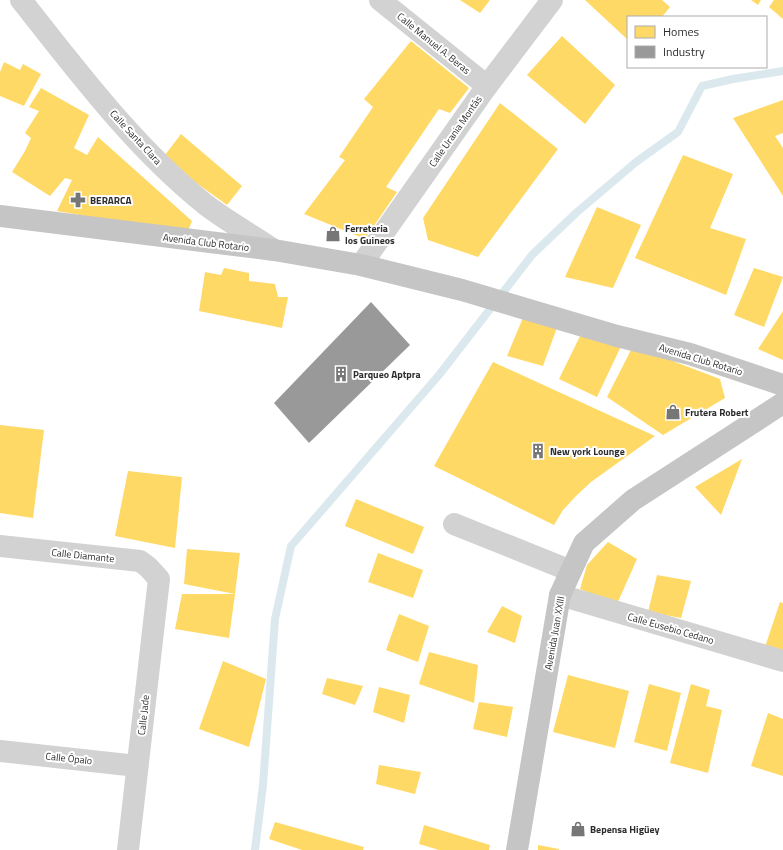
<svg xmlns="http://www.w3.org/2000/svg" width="783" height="850" font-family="'Titillium Web',sans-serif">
<rect width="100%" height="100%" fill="#fff"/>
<!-- homes -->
<g fill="#ffd966">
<polygon points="460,0 490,0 480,13"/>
<polygon points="585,0 662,0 670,7 662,17 628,17 628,40"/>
<polygon points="751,0 761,0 758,5"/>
<polygon points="774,0 783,0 783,19 769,7"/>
<polygon points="562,36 615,85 585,124 527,75"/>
<polygon points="411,41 469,88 450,113 439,109 386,187 397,192 365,239 304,214 345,160 339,157 373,107 364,99"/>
<polygon points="4,62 20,70 23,64 41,74 24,106 0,96 0,72"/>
<polygon points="41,88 89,115 74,148 87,155 98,137 192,221 187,234 57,211 72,180 65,178 50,196 12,172 25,151 31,138 25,133 39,111 29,107"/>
<polygon points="783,100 783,133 775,136 783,148 783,196 733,118"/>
<polygon points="500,103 558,149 478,257 428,240 423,218"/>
<polygon points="181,134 242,186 227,205 195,182 165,155"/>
<polygon points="683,155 733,174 710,228 746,239 726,295 635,258"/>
<polygon points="597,207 641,225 613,288 565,277"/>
<polygon points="224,268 249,273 249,281 275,284 278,297 288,297 282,328 199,311 205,272 221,275"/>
<polygon points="754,268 783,277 764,327 734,315"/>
<polygon points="783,311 783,360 758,349"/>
<polygon points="525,313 559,322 543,366 507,356"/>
<polygon points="583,330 622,344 597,397 559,379"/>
<polygon points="633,346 720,379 725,398 663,435 607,397"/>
<polygon points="493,362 655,436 591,482 576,496 563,510 554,525 434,466"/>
<polygon points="0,425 44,430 33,518 0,513"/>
<polygon points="742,459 721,515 695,487"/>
<polygon points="128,471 182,477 175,548 115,536"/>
<polygon points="356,499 424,527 413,554 345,526"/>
<polygon points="608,542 637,559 617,604 580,589 587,565"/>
<polygon points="187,549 240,553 235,594 184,584"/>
<polygon points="378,553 423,570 413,598 368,582"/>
<polygon points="657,575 691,581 681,618 648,612"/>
<polygon points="182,594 235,594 229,638 175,629"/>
<polygon points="780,602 783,603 783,652 765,647"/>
<polygon points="502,606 522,616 515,643 487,632"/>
<polygon points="399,614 429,626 418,662 386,650"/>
<polygon points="429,652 478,665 474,703 419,684"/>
<polygon points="223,661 266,679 249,747 199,729"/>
<polygon points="568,675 629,691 615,748 553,732"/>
<polygon points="327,678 363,686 355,705 322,694"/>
<polygon points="649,684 681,693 667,751 634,742"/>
<polygon points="691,684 710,690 706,706 722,710 708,773 670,763"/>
<polygon points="379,687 410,695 404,723 373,712"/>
<polygon points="479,702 513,707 507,737 473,729"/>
<polygon points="768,713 783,719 783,776 751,766"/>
<polygon points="379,765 421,772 415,794 376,784"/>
<polygon points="275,822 364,847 363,850 302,850 269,839"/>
<polygon points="424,825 490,845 489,850 439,850 419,844"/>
<polygon points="538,845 559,849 559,850 538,850"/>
</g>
<!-- industry -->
<polygon fill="#999" points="371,302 410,345 309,443 274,403"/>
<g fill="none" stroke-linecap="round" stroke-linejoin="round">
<!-- stream -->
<polyline stroke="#dbe9ee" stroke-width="8" points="255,850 263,785 275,619 291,546 439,375 532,255 576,213 636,162 678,132 702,86 733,79 783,71"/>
<!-- minor -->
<g stroke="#d2d2d2" stroke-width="22">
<path d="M21,0C78,72 134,147 206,205C227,221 252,235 274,250"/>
<polyline points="380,0 487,86"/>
<polyline points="361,265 487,86 552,0"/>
<polyline points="454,524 571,571"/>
<polyline points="0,546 140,561 148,567 159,579 128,850"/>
<polyline points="560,595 783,661"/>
<polyline points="0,751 137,766"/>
</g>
<!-- major -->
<g stroke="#c5c5c5" stroke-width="22">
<polyline points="0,216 274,250 361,265 462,290 617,336 690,354 783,385"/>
<polyline points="517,850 560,595 584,543 633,500 783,403"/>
</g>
</g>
<!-- icons -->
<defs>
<g id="pharmacy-bare" transform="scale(1.2)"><path d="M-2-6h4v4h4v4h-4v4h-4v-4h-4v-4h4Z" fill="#767676" stroke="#fff" stroke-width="2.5" paint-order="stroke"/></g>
<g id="shop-bare" transform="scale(1.2)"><path d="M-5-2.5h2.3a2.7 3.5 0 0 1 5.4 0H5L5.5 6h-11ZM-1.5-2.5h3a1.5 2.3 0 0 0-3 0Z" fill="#767676" stroke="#fff" stroke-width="2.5" paint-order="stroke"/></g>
<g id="building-bare" transform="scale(1.2)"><path d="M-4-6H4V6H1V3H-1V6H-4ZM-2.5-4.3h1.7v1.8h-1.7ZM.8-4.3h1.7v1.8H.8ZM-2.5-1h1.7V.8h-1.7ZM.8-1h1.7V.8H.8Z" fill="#767676" stroke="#fff" stroke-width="2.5" paint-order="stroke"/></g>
</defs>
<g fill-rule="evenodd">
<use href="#pharmacy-bare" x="78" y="200"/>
<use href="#shop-bare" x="333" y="234"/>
<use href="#building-bare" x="341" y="374"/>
<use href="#shop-bare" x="673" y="412"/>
<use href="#building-bare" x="538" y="451"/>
<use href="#shop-bare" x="578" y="829"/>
</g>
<g text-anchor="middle" stroke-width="4" stroke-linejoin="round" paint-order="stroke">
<!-- street labels -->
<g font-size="10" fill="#2d2d2d" stroke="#fff">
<text transform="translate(434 43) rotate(39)" y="4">Calle Manuel A. Beras</text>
<text transform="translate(455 131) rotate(-55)" y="4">Calle Urania Montás</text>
<text transform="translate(136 137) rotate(47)" y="4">Calle Santa Clara</text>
<text transform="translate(206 242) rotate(7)" y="4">Avenida Club Rotario</text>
<text transform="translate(701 359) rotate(17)" y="4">Avenida Club Rotario</text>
<text transform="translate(83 555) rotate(6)" y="4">Calle Diamante</text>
<text transform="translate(671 628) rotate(16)" y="4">Calle Eusebio Cedano</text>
<text transform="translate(554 633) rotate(-80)" y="4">Avenida Juan XXIII</text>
<text transform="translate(143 715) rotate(-84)" y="4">Calle Jade</text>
<text transform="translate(69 758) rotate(6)" y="4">Calle Ópalo</text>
</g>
<!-- poi labels -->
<g font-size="10" font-weight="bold" fill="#2d2d2d" stroke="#fff" text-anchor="start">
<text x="90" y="204">BERARCA</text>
<text x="345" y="232">Ferreteria<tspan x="345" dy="12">los Guineos</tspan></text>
<text x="353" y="378">Parqueo Aptpra</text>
<text x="685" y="416">Frutera Robert</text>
<text x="550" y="455">New york Lounge</text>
<text x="590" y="833">Bepensa Higüey</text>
</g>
</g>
<!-- legend -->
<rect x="627" y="16" width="140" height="52" fill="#ffffff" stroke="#ababab"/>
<rect x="635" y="26" width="20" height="12" fill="#ffd966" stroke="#ababab"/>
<text x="663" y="36" font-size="12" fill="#2d2d2d">Homes</text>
<rect x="635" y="46" width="20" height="12" fill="#999999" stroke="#ababab"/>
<text x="663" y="56" font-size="12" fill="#2d2d2d">Industry</text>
</svg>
